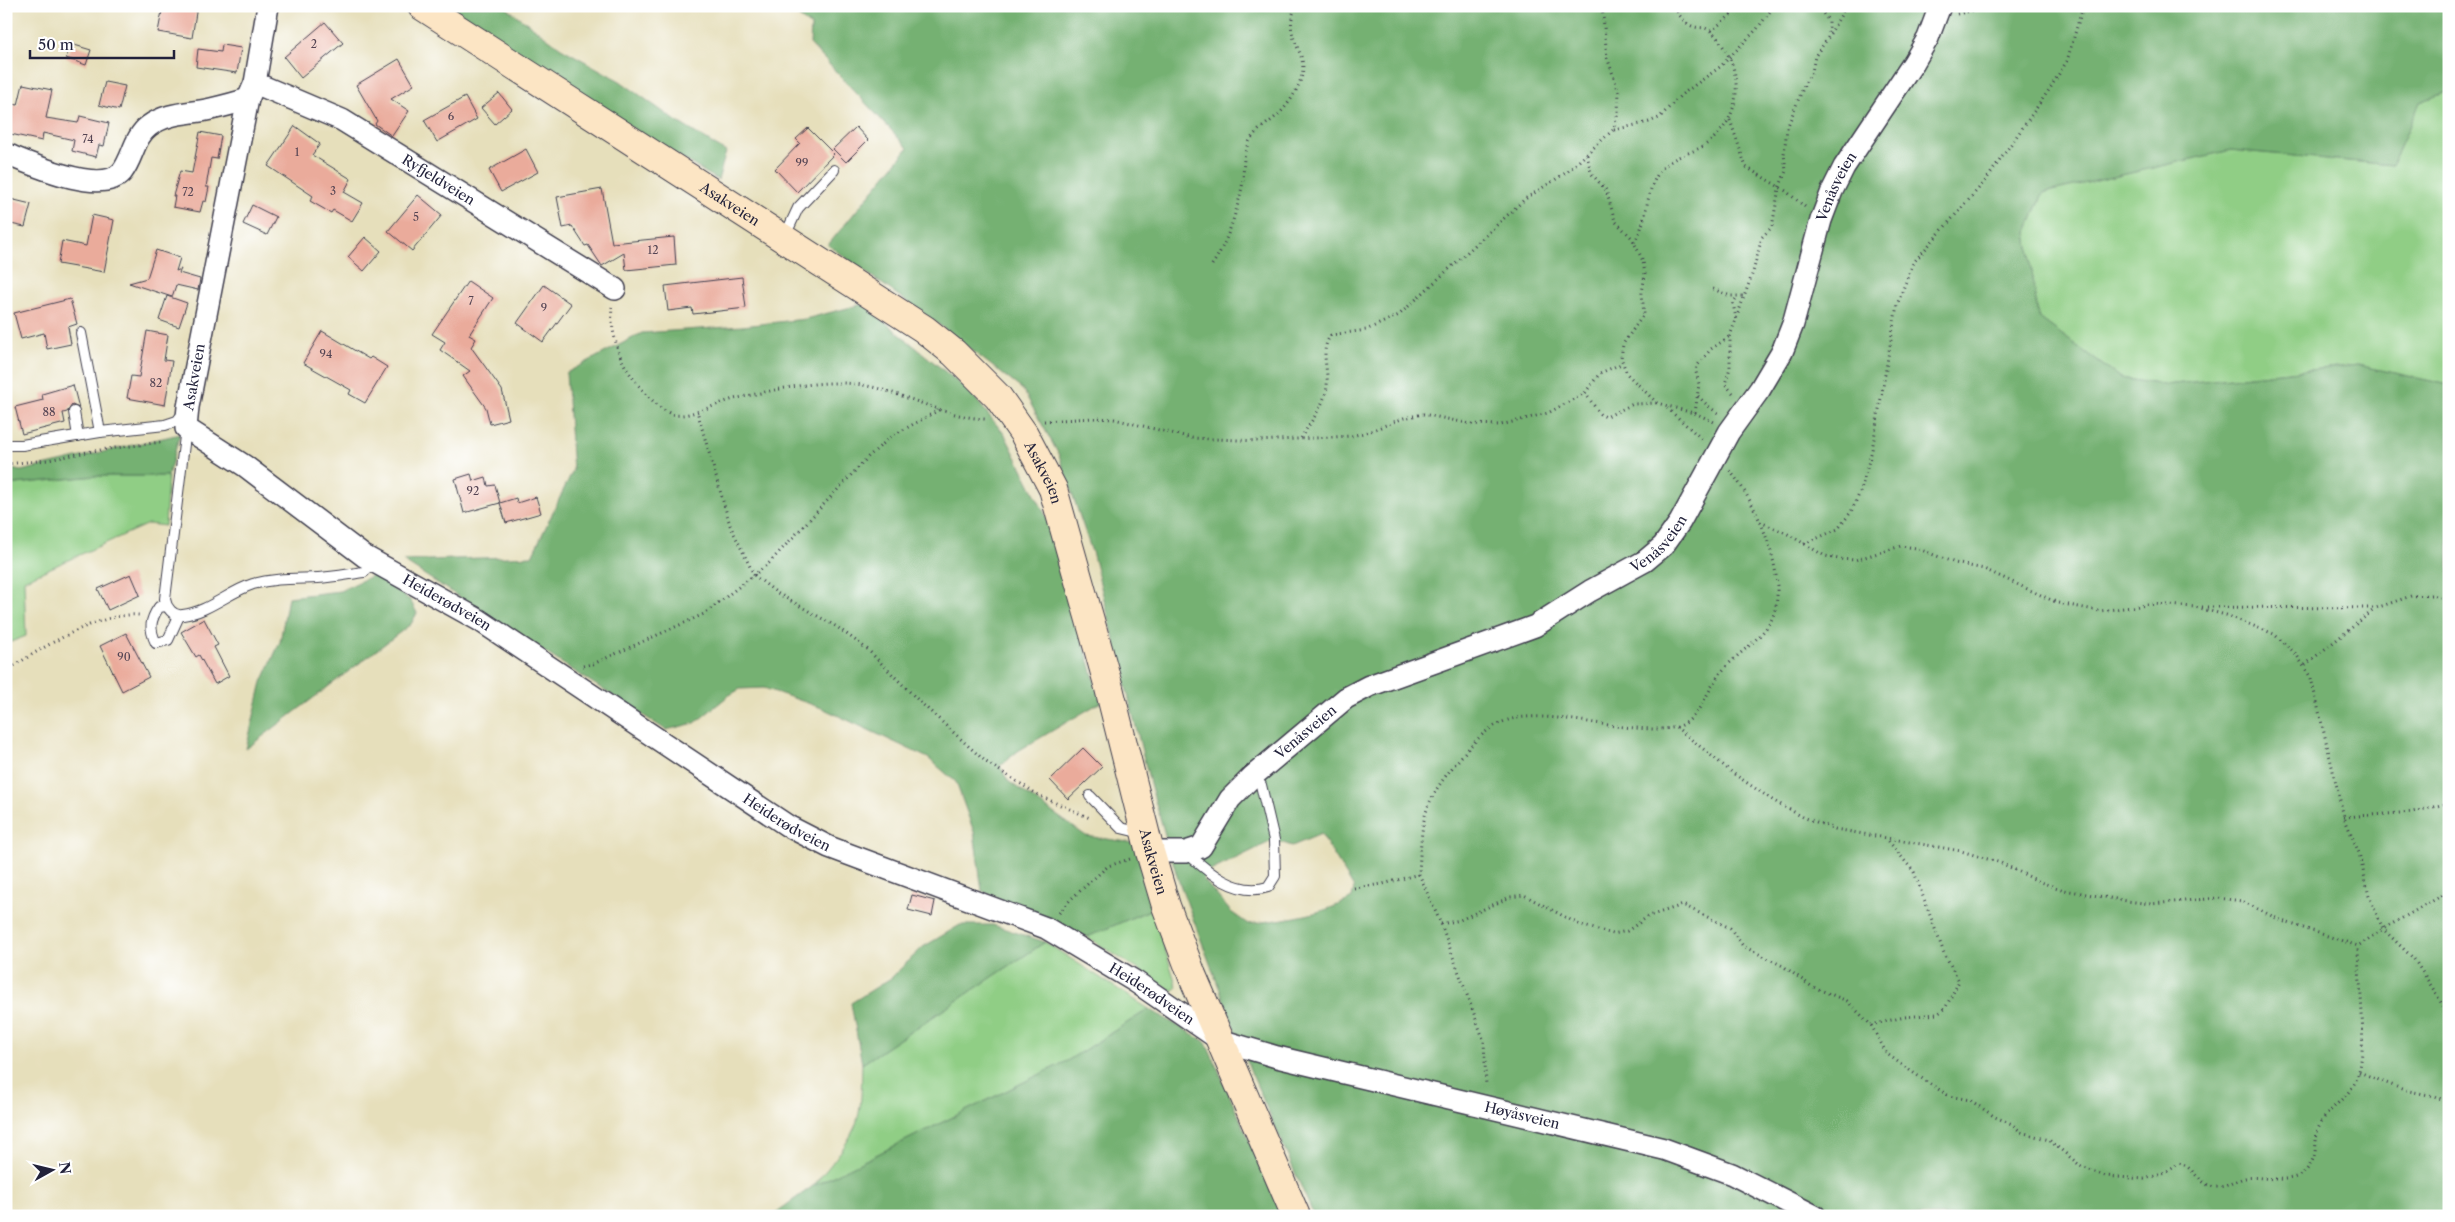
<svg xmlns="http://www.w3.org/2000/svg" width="2455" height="1222" font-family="'Libre Caslon Text',serif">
<rect width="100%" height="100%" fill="#fff"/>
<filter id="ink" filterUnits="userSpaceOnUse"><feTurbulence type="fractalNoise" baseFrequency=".02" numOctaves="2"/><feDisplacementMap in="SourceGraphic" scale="10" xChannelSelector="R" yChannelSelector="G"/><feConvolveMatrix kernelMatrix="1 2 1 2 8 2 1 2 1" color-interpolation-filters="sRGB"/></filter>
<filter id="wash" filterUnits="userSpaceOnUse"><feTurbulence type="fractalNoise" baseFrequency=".0096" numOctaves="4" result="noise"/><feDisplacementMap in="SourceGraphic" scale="20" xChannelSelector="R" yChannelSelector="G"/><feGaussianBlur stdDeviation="1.12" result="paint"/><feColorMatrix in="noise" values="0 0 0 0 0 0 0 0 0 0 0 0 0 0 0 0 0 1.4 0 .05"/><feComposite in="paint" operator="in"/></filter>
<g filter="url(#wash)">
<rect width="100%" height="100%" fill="#e6dfbb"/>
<!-- green -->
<g fill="#90ce85" stroke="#597860">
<polygon points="2449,91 2449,385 2357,365 2164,385 2120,378 2038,317 2027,232 2043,193 2231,150 2392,165 2420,102"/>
<polygon points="95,476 168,476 165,526 148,524 24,580 26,636 6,644 6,485"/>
<polygon points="1152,909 1177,987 1172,991 1087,937"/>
<path d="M1045,942L1149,1009L1067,1061L813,1186C828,1168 844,1150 854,1129C863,1110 861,1084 862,1064Z"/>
</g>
<!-- forest -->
<g fill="#74b172" stroke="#4b6a56" fill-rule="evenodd">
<polygon points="444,6 504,6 561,48 620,81 676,121 726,152 718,180 612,116"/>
<path d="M784,6H2449V91L2420,102L2392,165L2231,150L2043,193L2027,232L2038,317L2120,378L2164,385L2358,365L2449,385V1216H1314L1251,1072L1178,879L1151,787L1093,555L1059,455L1023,390L938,324L828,245L908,148L810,44L811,26ZM1321,834L1354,888L1352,898C1321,916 1283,919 1248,924L1231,912L1203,879L1208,872L1274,840L1292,846Z"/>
<polygon points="863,304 970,392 1005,435 1046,516 1101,702 1018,751 1000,766 1008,781 1086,836 1135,843 1152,909 1087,937 982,891 974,832 956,782 928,758 822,708 764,688 740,689 728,696 695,723 666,730 403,561 532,556 573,470 566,373 642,333 742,326 805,319"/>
<polygon points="180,434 168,476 95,476 6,485 6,468 21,471"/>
<polygon points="373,575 410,600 417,613 411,624 246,749 262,682 280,642 288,597 340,591"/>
<polygon points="960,925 993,925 1045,942 862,1064 851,1003 891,978 923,947"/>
<polygon points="1149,1009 1206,1042 1283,1216 771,1216 813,1186 1067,1061"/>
</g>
<g id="blocks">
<!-- building -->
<g fill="#eaab9b">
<polygon points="163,6 197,6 192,38 158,32"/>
<polygon points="325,22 343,43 301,78 284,57"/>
<polygon points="71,44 91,50 86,65 66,58"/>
<polygon points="222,45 241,48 237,73 196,67 198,49 221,52"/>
<polygon points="399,59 414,85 391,99 409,111 392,136 375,124 377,121 356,85"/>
<polygon points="105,82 125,86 119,110 99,105"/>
<polygon points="23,84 52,90 46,118 78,123 80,116 109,123 104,146 99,145 96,157 72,151 74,140 43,133 42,141 6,133 12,104 18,105"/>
<polygon points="499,93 512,109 495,124 481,108"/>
<polygon points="465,97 477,119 437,142 424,120"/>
<polygon points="295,126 320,144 312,155 351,179 344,192 363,203 352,221 333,210 331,213 310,201 313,196 268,166"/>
<polygon points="856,127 868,140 846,162 833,149"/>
<polygon points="808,128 834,154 797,192 775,169 800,143 796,139"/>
<polygon points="200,132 221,136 217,159 211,158 206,187 209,187 206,202 203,201 200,212 173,207 175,196 173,196 180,171 192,173"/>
<polygon points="526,149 538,172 501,192 489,170"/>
<polygon points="602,189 612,243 674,237 676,265 626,270 624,253 602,266 588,245 585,246 572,226 563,228 557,197"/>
<polygon points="418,195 442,215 412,251 388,231"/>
<polygon points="6,198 31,204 25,227 6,223"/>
<polygon points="252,205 276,217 267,235 243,224"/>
<polygon points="92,215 114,220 104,272 58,264 62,241 86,246"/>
<polygon points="365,237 381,251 364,271 348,257"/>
<polygon points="156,250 180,258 176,271 181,269 179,273 200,279 198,290 176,285 172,297 129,283 147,278"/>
<polygon points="742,277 746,308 693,314 692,308 668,311 665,286"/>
<polygon points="468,281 493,298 469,335 476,339 471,347 502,390 509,419 490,424 486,408 463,376 470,371 440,350 445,342 432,334"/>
<polygon points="544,285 571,304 543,342 517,323"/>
<polygon points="167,296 187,303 179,327 159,320"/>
<polygon points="70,299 77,324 68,327 71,344 47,349 44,333 21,339 14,313"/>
<polygon points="147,331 168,335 164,360 172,361 165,405 127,398 131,376 139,377"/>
<polygon points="322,331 369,359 371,357 387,367 365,403 349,394 351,390 303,363"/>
<polygon points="73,385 79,408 72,405 67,412 63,413 65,423 22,434 15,407 43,400 42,394"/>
<polygon points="471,474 473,481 486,477 488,486 495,485 500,503 464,513 455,479"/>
<polygon points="536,497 541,513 506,523 500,503 516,498 517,503"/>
<polygon points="131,574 140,595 108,610 98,589"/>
<polygon points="204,619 218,645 214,647 229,676 215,684 199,655 196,657 181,632"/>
<polygon points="126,633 149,677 122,691 100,646"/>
<polygon points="1083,748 1102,767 1068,799 1050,780"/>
<polygon points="912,895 935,901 932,916 908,910"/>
</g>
</g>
</g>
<g filter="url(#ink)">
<use href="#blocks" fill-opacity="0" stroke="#3f3e4e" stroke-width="1"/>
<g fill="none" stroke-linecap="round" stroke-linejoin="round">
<!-- service casing -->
<g stroke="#3f3e4e" stroke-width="12">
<g id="service">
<polyline points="784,238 798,208 834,170"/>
<polyline points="81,333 100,432"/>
<polyline points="74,412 78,436"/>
<path d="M186,428L165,599C166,607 173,617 183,615C208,612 229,592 253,584C275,578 295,579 318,578C334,577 349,574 364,572L374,562"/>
<polyline points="6,445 22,445 100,432 165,425 177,421 185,411"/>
<path d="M166,606L159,607C150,620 149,629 156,643L168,640L179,616"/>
<polyline points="1090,796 1121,828 1142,833"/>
<path d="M1186,852C1208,872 1236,897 1268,887L1275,876L1274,840L1261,785L1253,776"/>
</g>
</g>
<!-- minor casing -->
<g stroke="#3f3e4e" stroke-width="24">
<g id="minor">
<path id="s1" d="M268,6L255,83L248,99L188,407L186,428L245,466L364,556L479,620L788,826L829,847L1046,928L1136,982L1220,1040L1277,1057L1664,1149L1732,1174L1815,1216"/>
<path id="s2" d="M255,83L342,120L615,289"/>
<path d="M6,154C31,164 101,196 122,172C133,158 134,137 149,126C168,112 189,114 211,109C224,106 236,103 248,99"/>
<path id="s3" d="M1150,852H1186L1201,847L1230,799L1253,776L1346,698L1369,686L1535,626L1590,591L1645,561L1663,546L1680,522L1729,432L1760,389L1782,352L1793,324L1821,220L1832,191L1844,167L1914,62L1928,38L1940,6"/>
</g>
</g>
<!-- secondary casing -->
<g stroke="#3f3e4e" stroke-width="30">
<g id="secondary">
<path id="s4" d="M422,6L924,329L954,353L998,397L1024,434L1053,489L1108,684L1150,852L1166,906L1192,975L1296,1216"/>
</g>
</g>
<!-- path -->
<g stroke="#3f3e4e" stroke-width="3" stroke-dasharray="1 4" stroke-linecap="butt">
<polyline points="1817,6 1829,21 1829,34"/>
<polyline points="1957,14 1993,6"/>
<polyline points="1711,31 1742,6"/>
<polyline points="1730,120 1746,167 1786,191 1805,207"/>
<polyline points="1614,130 1649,122 1659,118 1681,95 1720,67 1757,29 1774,6"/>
<polyline points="1587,155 1591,173 1606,190 1615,221 1632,238 1643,261 1645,274 1642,293 1644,314 1623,344 1621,358 1627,374 1657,403 1697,414 1714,422"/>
<path d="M1634,242C1649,221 1644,192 1660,171C1673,155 1689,155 1705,145C1737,124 1745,84 1726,51C1721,44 1717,35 1709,30C1705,27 1700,28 1695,27C1685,25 1678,14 1674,6"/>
<path d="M1212,265C1227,243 1236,214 1242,187C1245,172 1241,157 1249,142C1255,131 1263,127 1273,119C1286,109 1298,91 1302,75C1308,49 1281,39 1296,6"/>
<polyline points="1713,289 1730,296 1744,296"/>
<path d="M612,307C610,323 616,348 623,362C630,377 658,412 675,415C691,417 718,403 734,399C768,391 807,382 842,383C892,384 935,416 985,419"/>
<polyline points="1736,319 1733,303 1737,297"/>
<polyline points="1585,393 1600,414 1606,417 1633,404 1656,403"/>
<polyline points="1733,393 1725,384 1730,368 1730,336 1753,272 1762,237 1772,227 1779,188 1786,171 1784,154 1787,128 1805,83 1812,72 1815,56 1826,41 1846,6"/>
<polyline points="1698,396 1708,406 1718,413"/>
<polyline points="1667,408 1703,440"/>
<polyline points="939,410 892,436 868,457 769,563 754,575 777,593 837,627 867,649 920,702 986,762 1040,796 1090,818"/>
<polyline points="1695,413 1699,384 1696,372 1697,366 1711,349 1730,336"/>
<polyline points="1044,421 1092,418 1114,419 1192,438 1259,441 1351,436 1368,432 1404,418 1423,414 1471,424 1501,425 1548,413 1585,393 1600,373 1621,364"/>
<path d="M1301,438C1309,424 1322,408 1326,392C1331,372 1318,352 1331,335L1366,330L1399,315L1525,199L1567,172L1613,130L1618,113L1619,92L1607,57L1602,6"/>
<polyline points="6,464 48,460 92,451 162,442"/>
<polyline points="1760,522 1786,533 1825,556 1838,559 1855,560 1901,546 1916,548 1955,563 1984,569 2058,603 2100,611 2155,604 2195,607 2226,615 2274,634 2296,654 2311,678 2344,817 2359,853 2369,896 2383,929 2414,959 2437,995 2449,1018"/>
<polyline points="1804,544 1838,529 1851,512 1861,490 1872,450 1897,305 1913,263 1986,180 2049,90 2067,61 2083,6"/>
<polyline points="2202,607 2376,608 2411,596 2432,595 2449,599"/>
<polyline points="2305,665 2375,609"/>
<polyline points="583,666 593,664 704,614 754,575 730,525 697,411"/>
<path d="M6,671C40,649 98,612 139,615"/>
<polyline points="1676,727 1734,774 1774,801 1803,817 1835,829 1961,851 2001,863 2040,882 2064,890 2127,901 2151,904 2218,898 2242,901 2282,921 2358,946 2383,929 2443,895 2449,887"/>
<polyline points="2344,817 2413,812 2449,803"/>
<polyline points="1419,874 1441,924 1484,1041 1486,1086"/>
<path d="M1354,888L1383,884L1419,874C1422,816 1422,803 1461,757C1474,742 1488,726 1508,720C1540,710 1600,726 1635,728C1649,729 1663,730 1677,727C1698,721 1707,691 1719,675C1733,656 1756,644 1769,624C1794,585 1756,500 1729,470"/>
<polyline points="2443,895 2449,907"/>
<polyline points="1059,913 1071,899 1108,866 1130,859"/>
<path d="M1441,924L1460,920L1510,897L1524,895L1580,925L1613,934L1627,931L1649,916L1683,905L1730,928L1743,946L1783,966L1811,986L1847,1001L1871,1025L1887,1054L1915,1074L1949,1096L1970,1100L1995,1117L2012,1124L2021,1132L2049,1140L2082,1167L2105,1176L2144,1179L2166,1173L2179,1163C2194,1166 2199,1187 2217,1187C2228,1187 2235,1180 2245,1178C2268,1175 2298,1189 2311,1163C2318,1152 2314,1138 2319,1126C2327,1109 2347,1099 2355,1082C2370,1054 2358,980 2358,946"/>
<polyline points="1871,1025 1904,1017 1937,1014 1945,1009 1959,981 1944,953 1914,872 1886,838"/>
<polyline points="2359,1072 2404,1090 2434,1096 2449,1102"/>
</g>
<!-- service -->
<use href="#service" stroke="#fff" stroke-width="10"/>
<!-- minor -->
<use href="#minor" stroke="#fff" stroke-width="21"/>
<!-- secondary -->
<use href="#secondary" stroke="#fce5c4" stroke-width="28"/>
</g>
</g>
<g text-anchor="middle" stroke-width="5" stroke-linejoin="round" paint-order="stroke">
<!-- number labels -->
<g font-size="11" fill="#544453">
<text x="314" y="48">2</text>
<text x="451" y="120">6</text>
<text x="88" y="143">74</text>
<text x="297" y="156">1</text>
<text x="802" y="167">99</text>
<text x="333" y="195">3</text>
<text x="188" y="196">72</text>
<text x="416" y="221">5</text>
<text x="653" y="254">12</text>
<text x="471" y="305">7</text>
<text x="544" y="312">9</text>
<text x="326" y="358">94</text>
<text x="156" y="387">82</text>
<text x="49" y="416">88</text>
<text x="473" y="495">92</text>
<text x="124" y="661">90</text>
</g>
<!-- street labels -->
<g font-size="14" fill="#22223b" stroke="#fff">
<text dy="5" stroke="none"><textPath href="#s2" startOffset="208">Ryfjeldveien</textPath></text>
<text dy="5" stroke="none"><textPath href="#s3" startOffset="1018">Venåsveien</textPath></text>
<text dy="5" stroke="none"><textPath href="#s4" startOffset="366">Asakveien</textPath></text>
<text transform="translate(194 377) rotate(-80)" y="5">Asakveien</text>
<text dy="5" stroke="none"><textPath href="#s4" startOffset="786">Asakveien</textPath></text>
<text dy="5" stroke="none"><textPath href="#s3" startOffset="614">Venåsveien</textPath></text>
<text dy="5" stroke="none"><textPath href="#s1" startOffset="745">Heiderødveien</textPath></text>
<text dy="5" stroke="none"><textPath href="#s3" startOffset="209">Venåsveien</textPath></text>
<text dy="5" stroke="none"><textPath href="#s1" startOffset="1150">Heiderødveien</textPath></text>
<text dy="5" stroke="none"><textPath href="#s4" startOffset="1191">Asakveien</textPath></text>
<text dy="5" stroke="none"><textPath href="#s1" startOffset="1555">Heiderødveien</textPath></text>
<text dy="5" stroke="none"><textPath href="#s1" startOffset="1949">Høyåsveien</textPath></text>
</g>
</g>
<!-- margin -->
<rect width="2455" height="1222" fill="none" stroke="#fff" stroke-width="25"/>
<!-- north arrow -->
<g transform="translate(52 1170) rotate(82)" stroke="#ffffff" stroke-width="4" paint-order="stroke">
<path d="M0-4L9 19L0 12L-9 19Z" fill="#22223b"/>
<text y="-8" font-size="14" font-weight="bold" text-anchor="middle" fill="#22223b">N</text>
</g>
<!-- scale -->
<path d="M30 50v8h144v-8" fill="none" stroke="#22223b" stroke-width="2.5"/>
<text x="38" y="50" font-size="15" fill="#22223b" stroke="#ffffff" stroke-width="4" paint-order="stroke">50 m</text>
</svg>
